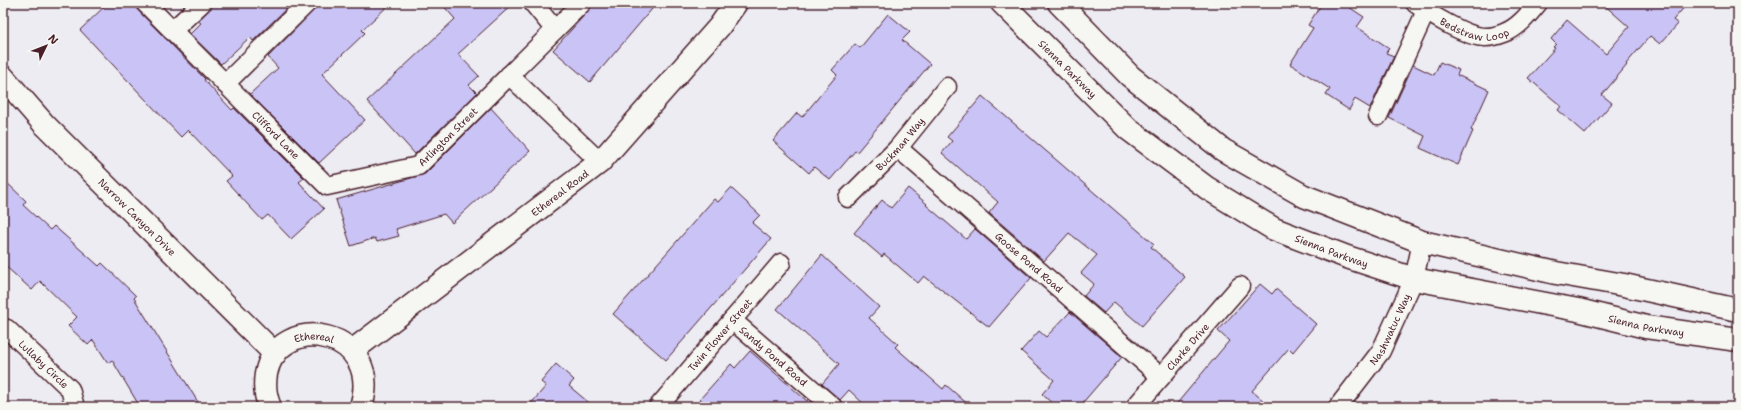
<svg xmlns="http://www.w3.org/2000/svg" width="1741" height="410" font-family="'Shantell Sans',sans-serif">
<rect width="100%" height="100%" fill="#edecf3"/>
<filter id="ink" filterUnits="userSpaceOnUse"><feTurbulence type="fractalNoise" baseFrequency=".025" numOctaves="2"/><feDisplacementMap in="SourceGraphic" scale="8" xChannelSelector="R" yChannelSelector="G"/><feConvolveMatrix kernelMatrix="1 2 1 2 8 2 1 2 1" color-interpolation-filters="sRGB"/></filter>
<g filter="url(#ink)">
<!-- building -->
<g fill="#cac3f6" stroke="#4a1f2b">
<polygon points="108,3 131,3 205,79 204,80 232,110 234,108 304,178 299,182 324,209 291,239 268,215 262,220 226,181 232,176 188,130 181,137 80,30"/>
<polygon points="212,3 292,3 253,41 250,37 221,64 190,34 201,23 198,21 209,10"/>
<polygon points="317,3 391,3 362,30 365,33 322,74 365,120 319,163 250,94 278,68 268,57 314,10"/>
<polygon points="441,3 514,3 458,54 479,76 469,85 477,93 415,154 367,101 455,19"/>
<polygon points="593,3 657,3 590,82 553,50 589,10"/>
<polygon points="1322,3 1343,3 1364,17 1357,27 1389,48 1386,53 1394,56 1370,108 1355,99 1349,110 1326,95 1330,89 1290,64 1313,28 1308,25"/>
<polygon points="1602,3 1688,3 1673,20 1678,24 1660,44 1650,36 1626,64 1627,65 1602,95 1612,103 1585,134 1558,110 1561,106 1528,78 1555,48 1553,47 1556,44 1551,39 1567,20 1606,54 1629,27"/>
<polygon points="888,14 910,32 902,40 930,64 857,152 855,151 830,180 814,167 809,173 773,141 797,113 802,117 837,75 832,70 855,44 860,48"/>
<polygon points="1440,62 1459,70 1457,75 1489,90 1471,130 1473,131 1458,165 1420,148 1425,136 1389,118 1413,65 1434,75"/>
<polygon points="982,96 1154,244 1151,247 1185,277 1142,326 1114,302 1104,313 1084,296 1094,284 1081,273 1097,255 1069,233 1044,261 989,213 998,202 942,153 952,141 947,137"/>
<polygon points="491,108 530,151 452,223 444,214 396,229 399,236 377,242 375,238 351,246 336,200 425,174"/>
<polygon points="3,179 26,201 23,205 50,230 54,226 99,266 102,263 136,296 134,298 201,407 140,407 112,360 108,363 93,340 88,345 68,326 77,317 40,281 32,290 3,264"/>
<polygon points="731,188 760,215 752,223 771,239 666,360 613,314 714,199 718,202"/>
<polygon points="908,188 927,204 926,205 966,239 975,229 1031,278 989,327 924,276 918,283 884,254 882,257 854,233 882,200 891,208"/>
<polygon points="822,255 879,307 869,318 898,344 895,347 943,389 946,385 971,407 867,407 849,390 840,400 822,384 839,364 777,309"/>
<polygon points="1260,284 1272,294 1276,289 1316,324 1293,352 1289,348 1252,391 1271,407 1174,407 1229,341 1218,331"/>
<polygon points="1070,312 1122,357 1079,407 1056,407 1042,394 1054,380 1021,351 1039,331 1046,337"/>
<polygon points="750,351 807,401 808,399 817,407 709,407 700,399 731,364 735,368"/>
<polygon points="556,364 574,380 569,386 594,407 528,407 546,386 541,382"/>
</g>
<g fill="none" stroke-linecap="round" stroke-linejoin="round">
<!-- minor casing -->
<g stroke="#4a1f2b" stroke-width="21">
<g id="minor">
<path id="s1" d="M145,3L327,186L418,166L582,3"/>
<polyline points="533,3 555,30"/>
<path id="s2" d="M1415,3C1429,14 1468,38 1486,37C1491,37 1499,35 1504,33C1518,28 1529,14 1538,3"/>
<polyline points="172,31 202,3"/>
<polyline points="509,75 600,162"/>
<polyline points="225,84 307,3"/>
<polyline points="1378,116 1426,11"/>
<path id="s3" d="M898,148L1161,377"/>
<path id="s4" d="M848,198L898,148L947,87"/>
<path id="s5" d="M732,320L833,407"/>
<path id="s6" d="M3,328L7,329L70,389L75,407"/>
<path id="s7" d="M658,407L781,263"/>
<path id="s8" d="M1135,407L1240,286"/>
<path id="s9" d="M1338,407L1381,351L1414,279L1422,242"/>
</g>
</g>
<!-- tertiary casing -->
<g stroke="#4a1f2b" stroke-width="25">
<g id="tertiary">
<path id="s10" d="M3,77L44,124L275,354"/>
<path id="s11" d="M352,351L600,162L719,27L736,3"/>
<path id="s12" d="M270,407C265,396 264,386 266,374C278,310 385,329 361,407"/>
</g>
</g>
<!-- secondary casing -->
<g stroke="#4a1f2b" stroke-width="25">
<g id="secondary">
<path id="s13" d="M1002,3L1128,129L1207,188L1274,229L1347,257L1414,279L1578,310L1646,327L1738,340"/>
<polyline points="1059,3 1130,76 1223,150 1304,196 1422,242 1556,273 1624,285 1738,310"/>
</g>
</g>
<!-- minor -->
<use href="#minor" stroke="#f6f6f2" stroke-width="18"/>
<!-- tertiary -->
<use href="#tertiary" stroke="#f6f6f2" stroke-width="22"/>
<!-- secondary -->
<use href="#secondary" stroke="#f6f6f2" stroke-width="22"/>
</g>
</g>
<g text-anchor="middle" stroke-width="3" stroke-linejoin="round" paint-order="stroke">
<!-- street labels -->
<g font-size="10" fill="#4a1f2b" stroke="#f6f6f2">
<text dy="4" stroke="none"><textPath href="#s2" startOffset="67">Bedstraw Loop</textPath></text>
<text dy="4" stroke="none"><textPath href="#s13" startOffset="93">Sienna Parkway</textPath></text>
<text dy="4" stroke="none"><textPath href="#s1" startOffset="186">Clifford Lane</textPath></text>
<text dy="4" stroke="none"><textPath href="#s1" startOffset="393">Arlington Street</textPath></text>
<text dy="4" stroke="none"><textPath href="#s4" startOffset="75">Buckman Way</textPath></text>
<text dy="4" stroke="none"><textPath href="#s11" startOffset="261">Ethereal Road</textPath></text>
<text dy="4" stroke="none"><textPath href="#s10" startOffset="194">Narrow Canyon Drive</textPath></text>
<text dy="4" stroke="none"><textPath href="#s13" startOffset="417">Sienna Parkway</textPath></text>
<text dy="4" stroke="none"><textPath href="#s3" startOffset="174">Goose Pond Road</textPath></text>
<text dy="4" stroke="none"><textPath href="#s13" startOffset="741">Sienna Parkway</textPath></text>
<text dy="4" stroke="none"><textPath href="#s9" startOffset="94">Nashwatuc Way</textPath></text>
<text dy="4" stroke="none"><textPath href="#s7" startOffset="95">Twin Flower Street</textPath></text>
<text dy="4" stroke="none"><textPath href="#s12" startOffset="101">Ethereal</textPath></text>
<text dy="4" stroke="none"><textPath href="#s8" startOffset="80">Clarke Drive</textPath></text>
<text dy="4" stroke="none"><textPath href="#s5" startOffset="55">Sandy Pond Road</textPath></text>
<text dy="4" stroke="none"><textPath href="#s6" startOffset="55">Lullaby Circle</textPath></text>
</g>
</g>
<!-- margin -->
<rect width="1741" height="410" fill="none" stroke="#f6f6f2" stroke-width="16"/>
<rect x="8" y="8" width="1725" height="394" fill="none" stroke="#4a1f2b" stroke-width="1.5" filter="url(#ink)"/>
<!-- north arrow -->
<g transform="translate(46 46) rotate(47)" stroke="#f6f6f2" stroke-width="3" paint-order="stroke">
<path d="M0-3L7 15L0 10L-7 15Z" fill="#4a1f2b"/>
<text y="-6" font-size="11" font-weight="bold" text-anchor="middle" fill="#4a1f2b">N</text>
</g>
</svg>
